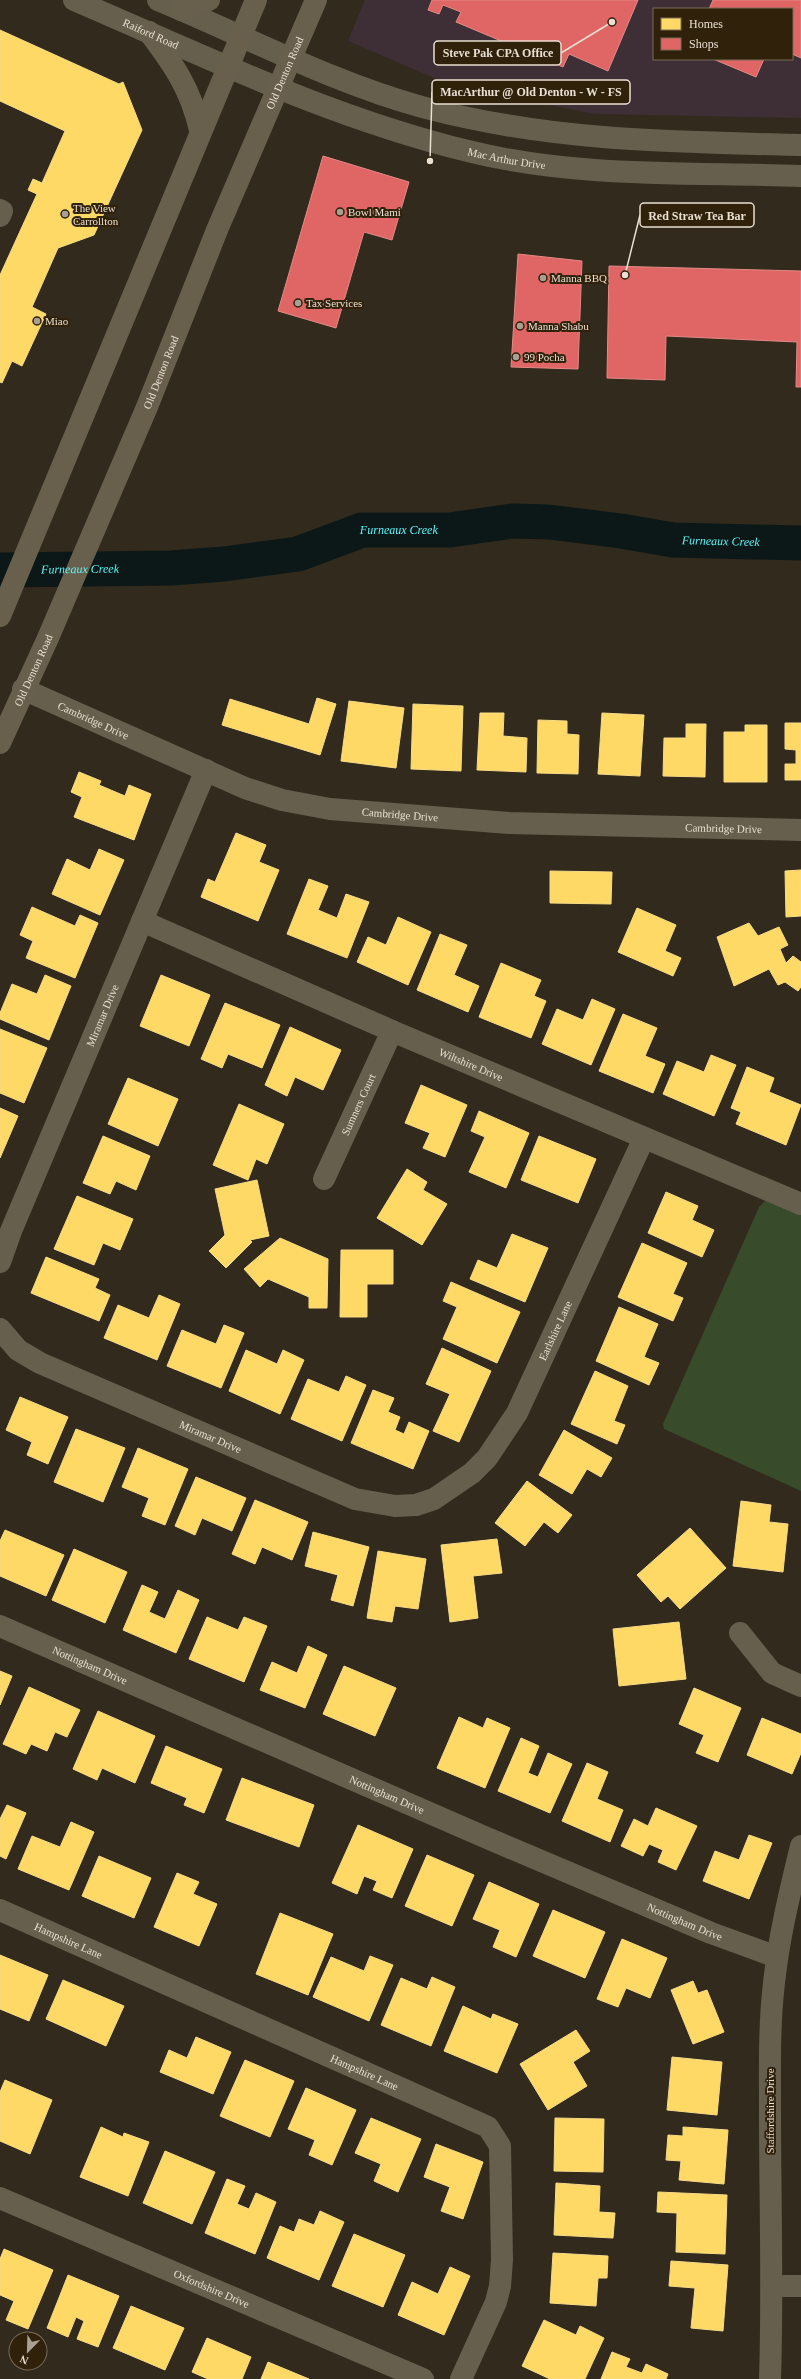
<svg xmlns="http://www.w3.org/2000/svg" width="801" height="2379" font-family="Georgia,serif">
<rect width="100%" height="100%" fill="#322a1d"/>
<!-- commercial -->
<path fill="#3e2e36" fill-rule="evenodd" d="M365,0H801V118L595,114L455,87L348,41ZM654,9H792V59H654Z"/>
<!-- green -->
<polygon fill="#384b2a" points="765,1201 774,1203 801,1214 801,1491 664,1429 663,1424 759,1207"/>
<!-- homes -->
<g fill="#ffd966" stroke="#f8db86">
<polygon points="0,30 119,84 123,82 142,130 94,235 58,248 32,307 46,314 22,366 12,361 2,383 0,382 0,275 37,194 28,190 33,179 42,183 65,131 0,101"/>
<polygon points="317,698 336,704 320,755 222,725 230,699 309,724"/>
<polygon points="349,701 404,708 396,768 341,761"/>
<polygon points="413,704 463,706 461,771 411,769"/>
<polygon points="480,713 504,713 503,736 527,738 526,772 477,770"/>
<polygon points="602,713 644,715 640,776 598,774"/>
<polygon points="538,720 567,721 567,734 579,735 578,774 537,773"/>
<polygon points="785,723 801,723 801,780 785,780 785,764 796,764 796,750 785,749"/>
<polygon points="686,724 706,724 705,777 663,776 664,738 686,738"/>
<polygon points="745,725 767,725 767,782 724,782 724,732 745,732"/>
<polygon points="79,772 101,781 99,785 125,796 129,785 151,794 134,840 74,817 82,797 71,792"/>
<polygon points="236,833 266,845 259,862 279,870 258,921 201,897 208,879 215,882"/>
<polygon points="99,849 124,860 100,915 52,894 67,859 90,870"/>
<polygon points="801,870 801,916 786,917 785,871"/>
<polygon points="550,871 612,872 611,904 550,903"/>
<polygon points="309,879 328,886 318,910 337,918 346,894 369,902 347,958 287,934"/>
<polygon points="32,907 75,926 80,915 98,923 75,978 26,958 33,941 20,935"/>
<polygon points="637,908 676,925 665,951 681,958 673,976 618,952"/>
<polygon points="398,917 431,932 408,985 357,962 368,937 386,945"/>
<polygon points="749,923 758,936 779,927 788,945 780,949 786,963 793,956 801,962 801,987 798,991 785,982 778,985 769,969 734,986 717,937"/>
<polygon points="440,934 467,945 454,975 479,986 468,1012 417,990"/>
<polygon points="501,963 541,980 534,996 546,1001 531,1038 479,1017"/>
<polygon points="45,975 71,986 49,1040 0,1019 0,1013 12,984 37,994"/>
<polygon points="161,975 210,995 189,1046 140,1026"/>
<polygon points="592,999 615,1009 591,1065 542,1044 557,1009 583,1020"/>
<polygon points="225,1003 280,1025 262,1068 228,1054 222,1068 201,1059"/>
<polygon points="623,1014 657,1028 645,1056 665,1064 653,1093 599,1071"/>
<polygon points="290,1027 341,1050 323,1090 295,1077 287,1096 265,1085"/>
<polygon points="0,1029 47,1048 24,1103 0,1093"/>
<polygon points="711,1055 736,1065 714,1116 663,1094 677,1061 704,1072"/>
<polygon points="747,1067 774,1078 769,1092 801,1105 786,1145 736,1124 741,1112 731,1108"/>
<polygon points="128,1078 178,1099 158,1146 108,1124"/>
<polygon points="421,1085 467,1105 445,1157 423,1148 430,1133 405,1123"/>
<polygon points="239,1104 284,1124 267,1164 256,1159 248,1180 213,1165"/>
<polygon points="0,1108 18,1116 0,1158"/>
<polygon points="479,1111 529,1133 506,1188 469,1172 485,1137 471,1131"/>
<polygon points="103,1136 150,1156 136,1190 116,1181 110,1194 83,1183"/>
<polygon points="539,1136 596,1159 578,1203 521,1180"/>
<polygon points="407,1169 427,1182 423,1190 447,1204 422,1245 377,1218"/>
<polygon points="257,1180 269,1236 250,1240 252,1242 226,1268 209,1251 225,1235 215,1189"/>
<polygon points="666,1192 698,1206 692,1220 714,1230 702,1257 648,1233"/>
<polygon points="77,1196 133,1219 120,1250 103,1243 94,1265 54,1249"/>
<polygon points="512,1234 548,1248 525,1302 470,1279 478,1260 497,1268"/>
<polygon points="280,1238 328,1259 327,1308 309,1308 309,1297 268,1279 260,1287 244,1269"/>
<polygon points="642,1243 687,1263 673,1294 683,1298 673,1321 618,1297"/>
<polygon points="341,1250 393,1250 393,1284 367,1284 367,1317 340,1317"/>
<polygon points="46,1257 99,1279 95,1288 110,1295 99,1321 31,1293"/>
<polygon points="451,1282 520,1312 497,1363 443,1339 457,1307 443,1301"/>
<polygon points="159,1295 180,1304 157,1360 104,1338 118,1305 149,1318"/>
<polygon points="619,1307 658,1324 644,1357 659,1363 649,1385 596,1361"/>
<polygon points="224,1325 244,1333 221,1388 167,1366 182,1330 216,1344"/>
<polygon points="442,1348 491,1371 459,1442 433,1431 450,1394 426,1384"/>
<polygon points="246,1350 277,1364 283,1350 304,1360 280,1414 229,1391"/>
<polygon points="595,1371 628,1386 614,1421 625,1425 617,1444 571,1424"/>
<polygon points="346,1376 366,1385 342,1441 291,1419 308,1379 339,1392"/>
<polygon points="373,1390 394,1398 388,1412 400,1417 395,1430 404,1434 409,1422 429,1431 413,1469 351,1443"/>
<polygon points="20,1397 68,1417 48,1464 27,1455 32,1442 6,1430"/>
<polygon points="76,1429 125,1448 103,1502 54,1482"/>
<polygon points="564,1430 612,1458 601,1477 587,1469 572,1494 539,1475"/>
<polygon points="138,1448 188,1469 165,1525 142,1516 149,1498 122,1487"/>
<polygon points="196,1477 246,1498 232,1531 202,1518 195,1535 175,1526"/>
<polygon points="527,1481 572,1515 558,1533 544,1522 525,1546 495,1523"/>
<polygon points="255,1500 308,1522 292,1560 262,1547 255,1564 232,1554"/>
<polygon points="741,1501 771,1505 769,1522 788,1524 783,1572 733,1566"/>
<polygon points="690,1528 726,1568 680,1609 668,1596 661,1602 637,1575"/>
<polygon points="5,1530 64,1555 46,1596 0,1576 0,1541"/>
<polygon points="313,1532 369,1547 353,1606 331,1600 338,1575 305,1566"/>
<polygon points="497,1539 502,1573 473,1576 478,1618 450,1622 441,1545"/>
<polygon points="74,1549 127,1572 105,1623 52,1600"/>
<polygon points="378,1551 426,1559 418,1609 395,1606 392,1622 367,1618"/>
<polygon points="142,1585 158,1592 149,1612 165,1619 178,1590 199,1600 176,1653 123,1630"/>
<polygon points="207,1617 238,1630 244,1617 267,1626 244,1682 189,1659"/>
<polygon points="679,1622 686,1679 619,1686 613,1629"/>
<polygon points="308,1646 327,1655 305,1708 260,1690 272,1662 297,1673"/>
<polygon points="344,1666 396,1688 375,1736 323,1714"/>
<polygon points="0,1671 12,1676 0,1705"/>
<polygon points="29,1687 80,1710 67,1737 55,1732 47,1751 31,1744 26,1754 3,1744"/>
<polygon points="694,1688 741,1708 718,1762 696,1753 704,1735 679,1724"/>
<polygon points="98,1711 155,1736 135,1783 102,1768 97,1780 73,1769"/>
<polygon points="459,1717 483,1728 487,1718 510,1728 485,1788 437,1768"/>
<polygon points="762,1718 801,1734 801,1753 792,1774 747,1755"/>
<polygon points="521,1738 539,1746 528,1773 538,1777 548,1753 572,1764 550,1813 498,1791"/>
<polygon points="166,1746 222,1769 204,1813 184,1805 187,1798 151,1783"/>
<polygon points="587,1763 608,1772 597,1799 623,1810 610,1842 562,1821"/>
<polygon points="242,1778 314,1805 299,1847 226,1820"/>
<polygon points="7,1805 26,1813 6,1859 0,1856 0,1819"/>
<polygon points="656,1808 697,1826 676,1870 658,1862 663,1850 649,1844 643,1856 621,1846 634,1819 648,1826"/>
<polygon points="71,1822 94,1832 69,1890 18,1869 32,1836 60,1847"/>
<polygon points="358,1825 413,1849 392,1898 373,1890 377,1881 364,1876 357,1894 332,1883"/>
<polygon points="749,1835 772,1843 749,1899 703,1881 715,1851 739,1860"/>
<polygon points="427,1855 474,1875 452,1926 405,1906"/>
<polygon points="99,1856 151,1878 134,1918 82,1896"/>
<polygon points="177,1873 199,1882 193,1894 217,1904 199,1946 154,1927"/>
<polygon points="489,1882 539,1904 516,1957 493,1947 500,1930 473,1919"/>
<polygon points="553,1910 605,1932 585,1978 533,1956"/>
<polygon points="280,1913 333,1934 308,1995 256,1974"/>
<polygon points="622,1939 667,1958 650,1998 626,1988 618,2007 597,1999"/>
<polygon points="0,1955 48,1975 29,2021 0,2009"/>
<polygon points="370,1956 393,1965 369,2021 313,1997 331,1957 364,1971"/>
<polygon points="432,1977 455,1987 431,2046 381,2025 401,1978 427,1989"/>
<polygon points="63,1980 124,2006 106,2046 46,2019"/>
<polygon points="693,1981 698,1993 707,1990 724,2032 693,2044 671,1990"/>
<polygon points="463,2006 491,2019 493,2014 518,2024 497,2073 444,2051"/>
<polygon points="576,2030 590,2051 573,2062 587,2086 548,2110 520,2064"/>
<polygon points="196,2037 231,2052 213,2094 160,2072 169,2050 187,2058"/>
<polygon points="672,2057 722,2062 717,2115 667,2110"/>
<polygon points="245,2060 294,2081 270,2137 220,2116"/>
<polygon points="5,2080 52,2100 30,2154 0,2141 0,2092"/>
<polygon points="306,2088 356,2110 332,2165 309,2155 315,2140 288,2129"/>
<polygon points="371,2118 421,2139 398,2192 374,2181 381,2164 355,2153"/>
<polygon points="555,2118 604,2119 603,2172 554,2171"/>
<polygon points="101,2127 123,2137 124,2133 149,2142 128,2196 80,2177"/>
<polygon points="683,2127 728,2130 724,2184 679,2180 681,2161 666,2160 668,2135 683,2136"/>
<polygon points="436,2144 483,2162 463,2219 441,2211 450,2187 424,2177"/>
<polygon points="165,2151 215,2172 192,2224 143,2203"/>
<polygon points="227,2179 245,2186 237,2204 249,2209 256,2193 276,2202 255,2254 205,2233"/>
<polygon points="556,2183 600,2186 599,2212 615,2213 613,2238 554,2235"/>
<polygon points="658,2192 727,2195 725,2254 676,2252 677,2213 657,2212"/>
<polygon points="320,2211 344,2222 319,2280 267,2258 280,2226 294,2232 299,2219 314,2225"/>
<polygon points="354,2234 405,2255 383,2307 332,2286"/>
<polygon points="4,2249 53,2270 28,2329 6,2320 14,2301 0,2295 0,2259"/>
<polygon points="553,2253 608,2256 607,2278 598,2278 596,2306 550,2303"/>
<polygon points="671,2261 728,2265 723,2331 691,2328 695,2288 669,2286"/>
<polygon points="450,2267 470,2276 444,2335 398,2315 412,2282 438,2294"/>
<polygon points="68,2275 119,2296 98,2347 77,2339 84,2321 76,2317 68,2337 47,2328"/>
<polygon points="131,2306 184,2328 165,2370 113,2348"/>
<polygon points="544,2320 576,2335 580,2326 604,2338 585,2379 550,2379 522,2366"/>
<polygon points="207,2338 251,2357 242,2379 208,2379 192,2372"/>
<polygon points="612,2352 630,2359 626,2367 642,2373 646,2364 668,2374 666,2379 601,2379"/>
<polygon points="268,2362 309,2379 261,2379"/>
</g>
<!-- shops -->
<g fill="#e06666" stroke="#e38a86">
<polygon points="432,0 638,0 608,71 569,54 563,67 456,22 461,12 443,5 439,14 428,10"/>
<polygon points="713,0 801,0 801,58 792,54 792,9 709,9"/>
<polygon points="713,59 764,59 756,77"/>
<polygon points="323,156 409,182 392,240 364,232 336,328 278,311"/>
<polygon points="518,254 582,261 578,369 511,367"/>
<polygon points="609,266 801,271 801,387 796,387 797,342 666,336 665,380 607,378"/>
</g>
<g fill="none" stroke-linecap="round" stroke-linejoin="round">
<!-- river -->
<path stroke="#0c1817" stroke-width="35" id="s1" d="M0,570L171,568L224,564L298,554L362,530H450L512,521L549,522L621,531L673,540L801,543"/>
<!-- minor -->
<g stroke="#665f4e" stroke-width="22">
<polyline points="0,210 2,211 0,216"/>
<path id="s2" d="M23,689L245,788L282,800L330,809L509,823L801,830"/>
<path id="s3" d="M142,921L392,1031L801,1204"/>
<path id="s4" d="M324,1179L392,1031"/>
<path id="s5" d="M0,1262L11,1231L206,770"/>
<path id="s6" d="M0,1329L18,1350L40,1363L355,1499L395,1506L416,1505L434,1499L472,1473L487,1458L517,1413L644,1138"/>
<path id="s7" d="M0,1626L487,1838L711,1933L777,1957"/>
<polyline points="740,1633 772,1673 801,1686"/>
<path id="s8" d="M0,1910L488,2127L500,2146L502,2260L500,2286L496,2302L461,2379"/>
<path id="s9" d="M0,2198L423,2379"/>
<polyline points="773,2286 801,2286"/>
<path d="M770,2379C773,2289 770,2200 770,2110C770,2067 769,2025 774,1983C779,1936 790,1892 801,1846"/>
</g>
<!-- tertiary -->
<g stroke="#665f4e" stroke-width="22">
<path id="s10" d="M74,0C202,55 331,118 468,151C576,178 690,172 801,176"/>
<path d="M158,0C245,36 331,82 422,107C549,141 671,142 801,145"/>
</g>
<!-- secondary -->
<g stroke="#68604c" stroke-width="22">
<polyline points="181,10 209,0"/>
<path d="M149,32C174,65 191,90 200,130"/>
<polyline points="0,616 256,0"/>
<path id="s11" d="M0,743L48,638L147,407L217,230L316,0"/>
</g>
</g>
<!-- markers -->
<g fill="#a9a093" stroke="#30210b" stroke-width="1.5">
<circle cx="340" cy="212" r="4"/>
<circle cx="65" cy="214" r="4"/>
<circle cx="543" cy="278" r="4"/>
<circle cx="298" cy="303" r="4"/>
<circle cx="37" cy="321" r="4"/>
<circle cx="520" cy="326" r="4"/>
<circle cx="516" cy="357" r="4"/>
</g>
<g text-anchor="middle" stroke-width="4" stroke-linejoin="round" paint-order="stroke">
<!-- street labels -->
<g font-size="11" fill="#e9dfd2" stroke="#30210b">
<text dy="4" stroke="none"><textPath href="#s10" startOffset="84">Raiford Road</textPath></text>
<text dy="4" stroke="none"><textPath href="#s11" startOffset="728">Old Denton Road</textPath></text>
<text dy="4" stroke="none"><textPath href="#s10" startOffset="462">Mac Arthur Drive</textPath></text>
<text dy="4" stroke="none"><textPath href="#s11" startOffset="404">Old Denton Road</textPath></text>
<text dy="4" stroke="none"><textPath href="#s11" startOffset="80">Old Denton Road</textPath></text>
<text dy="4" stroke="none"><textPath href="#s2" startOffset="77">Cambridge Drive</textPath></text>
<text dy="4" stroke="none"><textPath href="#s2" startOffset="401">Cambridge Drive</textPath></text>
<text dy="4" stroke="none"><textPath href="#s2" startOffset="725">Cambridge Drive</textPath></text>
<text dy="4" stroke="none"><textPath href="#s5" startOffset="267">Miramar Drive</textPath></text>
<text dy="4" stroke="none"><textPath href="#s3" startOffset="359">Wiltshire Drive</textPath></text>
<text dy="4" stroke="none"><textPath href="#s4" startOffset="82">Sumners Court</textPath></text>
<text dy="4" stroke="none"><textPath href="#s6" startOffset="689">Earlshire Lane</textPath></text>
<text dy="4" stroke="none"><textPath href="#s6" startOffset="239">Miramar Drive</textPath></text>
<text dy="4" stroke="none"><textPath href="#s7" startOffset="98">Nottingham Drive</textPath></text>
<text dy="4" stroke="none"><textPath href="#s7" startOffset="422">Nottingham Drive</textPath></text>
<text dy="4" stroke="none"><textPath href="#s7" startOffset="746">Nottingham Drive</textPath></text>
<text dy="4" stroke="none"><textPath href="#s8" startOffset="75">Hampshire Lane</textPath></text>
<text dy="4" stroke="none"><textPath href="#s8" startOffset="399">Hampshire Lane</textPath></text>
<text transform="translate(770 2111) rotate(-90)" y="4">Staffordshire Drive</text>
<text dy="4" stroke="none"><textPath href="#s9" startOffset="230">Oxfordshire Drive</textPath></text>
</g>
<!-- poi labels -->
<g font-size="11" fill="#e9dfd2" stroke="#30210b" text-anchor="start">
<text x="73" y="212">The View<tspan x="73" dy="13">Carrollton</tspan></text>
<text x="348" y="216">Bowl Mami</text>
<text x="551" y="282">Manna BBQ</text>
<text x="306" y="307">Tax Services</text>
<text x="45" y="325">Miao</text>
<text x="528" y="330">Manna Shabu</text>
<text x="524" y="361">99 Pocha</text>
</g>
<!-- water labels -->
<g font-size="12" font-style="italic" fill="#5bf6f9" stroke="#30210b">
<text dy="4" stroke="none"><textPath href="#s1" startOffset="404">Furneaux Creek</textPath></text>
<text dy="4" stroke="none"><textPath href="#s1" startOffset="728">Furneaux Creek</textPath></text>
<text dy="4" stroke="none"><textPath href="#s1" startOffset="80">Furneaux Creek</textPath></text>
</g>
</g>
<!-- callouts -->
<path fill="none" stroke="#e9dfd2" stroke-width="1.5" d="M612 22L561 53M430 161L432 92M625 275L640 215"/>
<g fill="#e9dfd2" stroke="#30210b" stroke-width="1.5">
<circle cx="612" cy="22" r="4"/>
<circle cx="430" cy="161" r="4"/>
<circle cx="625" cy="275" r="4"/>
</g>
<g fill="#30210b" stroke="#e9dfd2" stroke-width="1.5">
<rect x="434" y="41" width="127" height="24" rx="4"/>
<rect x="432" y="80" width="198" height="24" rx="4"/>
<rect x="640" y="203" width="114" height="24" rx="4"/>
</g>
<g font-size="12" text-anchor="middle" font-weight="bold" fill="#e9dfd2">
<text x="498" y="57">Steve Pak CPA Office</text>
<text x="531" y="96">MacArthur @ Old Denton - W - FS</text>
<text x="697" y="220">Red Straw Tea Bar</text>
</g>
<!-- legend -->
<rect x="653" y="8" width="140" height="52" fill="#30210b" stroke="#7a6d5b"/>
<rect x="661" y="18" width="20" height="12" fill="#ffd966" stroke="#7a6d5b"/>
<text x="689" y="28" font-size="12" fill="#e9dfd2">Homes</text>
<rect x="661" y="38" width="20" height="12" fill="#e06666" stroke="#7a6d5b"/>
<text x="689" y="48" font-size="12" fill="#e9dfd2">Shops</text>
<!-- north arrow -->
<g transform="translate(28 2351) rotate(203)"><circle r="19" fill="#30210b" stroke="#7a6d5b"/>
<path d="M0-3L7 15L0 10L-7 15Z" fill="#a9a093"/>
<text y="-6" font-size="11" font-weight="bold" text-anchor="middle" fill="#e9dfd2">N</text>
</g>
</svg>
